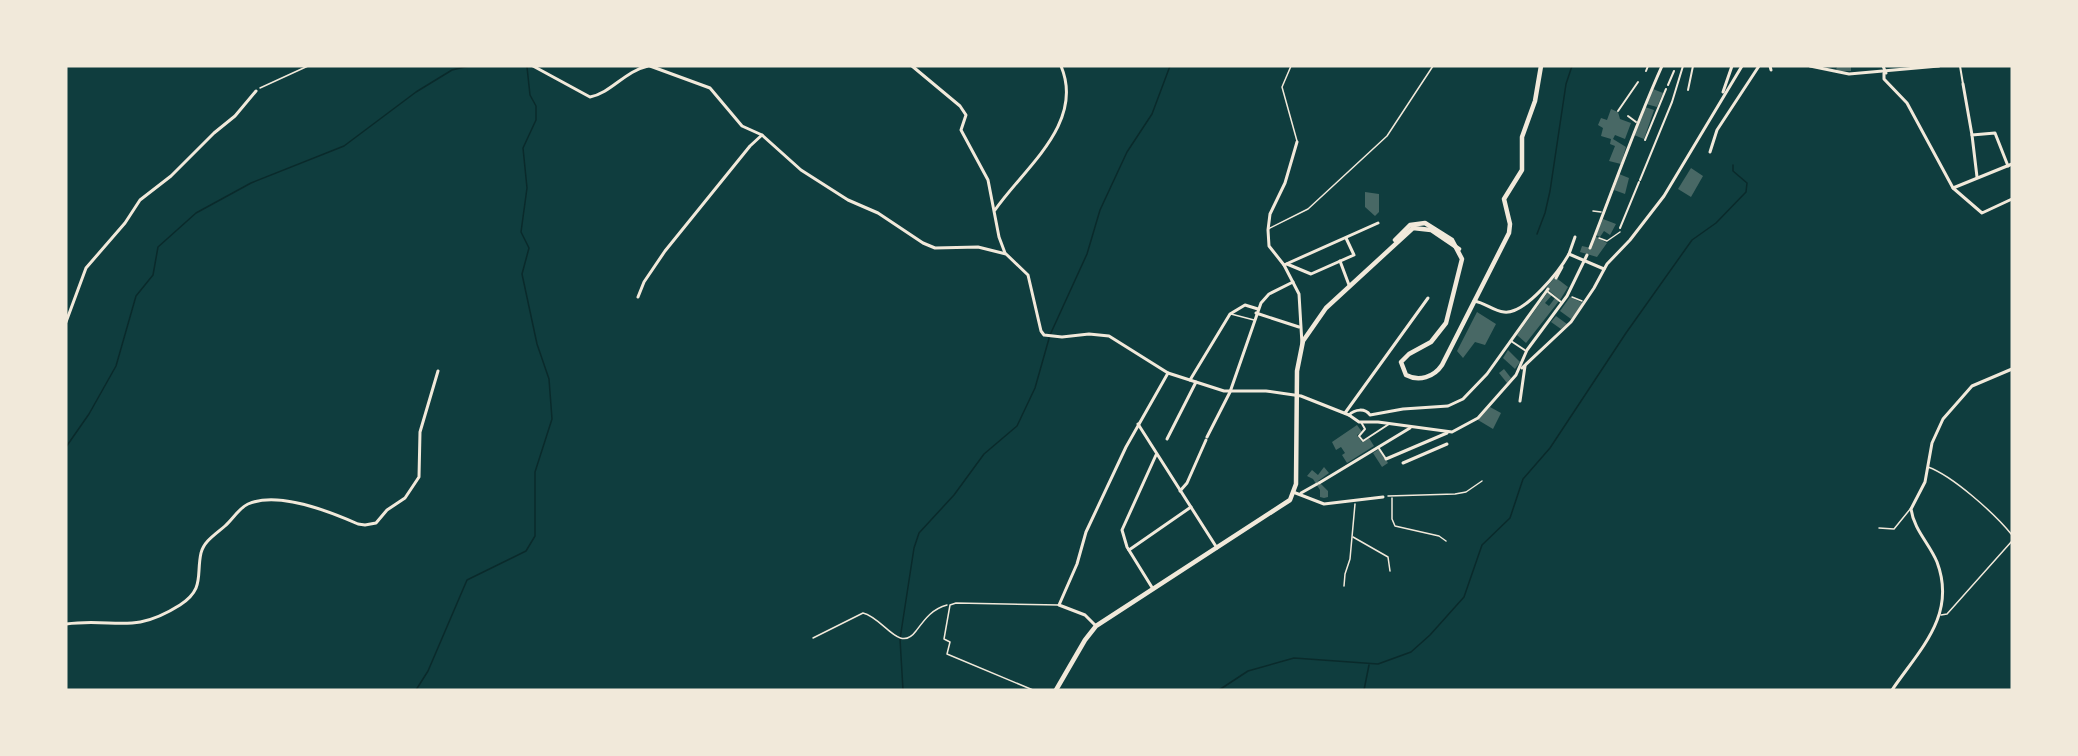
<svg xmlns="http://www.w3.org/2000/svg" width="2078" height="756" font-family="'PT Sans',sans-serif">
<rect width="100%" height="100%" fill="#0f3d3e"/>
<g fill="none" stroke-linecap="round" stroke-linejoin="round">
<!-- stream -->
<g stroke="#0a2a2b" stroke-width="1.5">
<polyline points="1537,234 1545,213 1550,191 1566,84 1572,66"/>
<polyline points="66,447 89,414 116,366 136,296 153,275 158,247 196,213 251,183 344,146 416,92 452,70 469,66"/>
<polyline points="416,690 428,671 467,580 526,551 535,536 535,472 552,419 549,379 537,344 522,274 529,248 521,232 527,188 523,148 536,120 536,106 530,95 527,67"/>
<polyline points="903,690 900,639 914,548 919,533 954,495 984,454 1017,426 1035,388 1050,335 1087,254 1100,210 1127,152 1152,114 1170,66"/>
<polyline points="1219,690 1248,671 1294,658 1378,664 1411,652 1430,635 1464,597 1482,545 1510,518 1523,479 1550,448 1626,333 1692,240 1716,223 1746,192 1747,183 1733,171 1733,165"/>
<polyline points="1364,690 1369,665"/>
</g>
</g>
<!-- building -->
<g fill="#486865">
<polygon points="1838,66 1851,66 1851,71 1838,71 1836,69"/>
<polygon points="1653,89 1663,93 1657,107 1646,104"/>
<polygon points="1645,107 1654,110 1644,139 1634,135"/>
<polygon points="1611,109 1618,112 1620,119 1631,123 1625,139 1615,135 1613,139 1626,147 1621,164 1609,161 1615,146 1610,144 1611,139 1601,136 1603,128 1598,125 1601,118 1607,120"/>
<polygon points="1691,168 1703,176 1691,197 1678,189"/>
<polygon points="1619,174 1629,178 1625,194 1614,190"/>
<polygon points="1365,192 1379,194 1379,212 1375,216 1365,207"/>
<polygon points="1603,219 1616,224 1610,235 1604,231 1600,237 1596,235"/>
<polygon points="1595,236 1607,243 1597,257 1580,252 1582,246 1591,248"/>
<polygon points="1555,277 1568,287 1560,300 1546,288"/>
<polygon points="1548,292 1552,295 1545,303 1549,306 1555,298 1559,301 1526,343 1517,335"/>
<polygon points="1570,297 1583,303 1571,319 1560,311"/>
<polygon points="1477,312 1496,324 1485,345 1475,342 1463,358 1457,351"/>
<polygon points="1556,316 1567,324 1561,329 1551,322"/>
<polygon points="1508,350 1520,362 1515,369 1503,358"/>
<polygon points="1504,369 1511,378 1507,383 1499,373"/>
<polygon points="1490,407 1501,413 1493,429 1478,420"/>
<polygon points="1357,425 1362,432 1357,435 1362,442 1369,438 1374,446 1347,463 1342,455 1345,453 1341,447 1336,450 1332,442"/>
<polygon points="1379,449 1388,463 1382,467 1373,453"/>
<polygon points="1324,467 1329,473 1318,481 1328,491 1328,497 1324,498 1320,497 1320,490 1313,479 1307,476 1312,470 1318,475"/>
</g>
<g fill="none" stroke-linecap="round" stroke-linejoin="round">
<!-- path -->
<g stroke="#f1e9da" stroke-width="1.5">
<polyline points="260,88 308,66"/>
<polyline points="1593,211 1601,212"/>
<polyline points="1599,238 1607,241 1620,232"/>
<polyline points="1572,297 1582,301"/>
<polyline points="1388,496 1455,494 1466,492 1482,481"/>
<polyline points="1392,498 1392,519 1395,526 1439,536 1446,541"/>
<polyline points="1353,537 1388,557 1390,571"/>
<polyline points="1344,586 1345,574 1350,559 1355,504"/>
<path d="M813,638L863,613C884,618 899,654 916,631C925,619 932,609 947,605"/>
</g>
<!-- service -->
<g stroke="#f1e9da" stroke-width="1.5">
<polyline points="1291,66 1282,87 1297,141"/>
<polyline points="1268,229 1308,209 1387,136 1433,66"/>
<polyline points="1231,314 1254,320"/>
<path d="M1928,467C1953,476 1995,514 2012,535"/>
<polyline points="1879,528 1894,529 1911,508"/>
<polyline points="1941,615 1947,614 2012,541"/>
<polyline points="1033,690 947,654 950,642 944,639 950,605 956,603 1059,605"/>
</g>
<!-- pedestrian -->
<g stroke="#f1e9da" stroke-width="2">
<polyline points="1960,66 1963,84"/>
<polyline points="1646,71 1648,66"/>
<polyline points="1668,85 1674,71"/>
<polyline points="1688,90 1693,66"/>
<polyline points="1618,111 1638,82"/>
<polyline points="1628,116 1636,122"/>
<polyline points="1645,140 1666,89"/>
<polyline points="1640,180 1672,102 1683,66"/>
<polyline points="1620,228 1639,182"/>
<polyline points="1547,291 1561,302"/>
<polyline points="1511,341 1526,351"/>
<polyline points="1361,422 1365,429 1359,436 1363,441 1389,424"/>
<polyline points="1378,447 1386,459"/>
</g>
<!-- minor -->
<g stroke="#f1e9da" stroke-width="3">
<path d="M533,66L590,97C611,93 625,71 648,66"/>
<polyline points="650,66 710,88 742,126 762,135 801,170 848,200 878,213 923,243 935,248 978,247 1006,254 1028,275 1041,331 1044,335 1062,337 1089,334 1109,336 1168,373 1224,391 1266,391 1301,396 1349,415 1359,422 1378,422 1452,432 1478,418 1516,375 1527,350 1567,296 1587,255"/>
<polyline points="912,66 960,106 966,115 961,130 988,180 999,237 1005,253"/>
<polyline points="1770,66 1771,70"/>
<polyline points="1810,66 1849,74 1939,66"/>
<polyline points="1883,66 1886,73"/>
<polyline points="1884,73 1884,79 1907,103 1953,188 1982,213 2012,199"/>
<polyline points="1963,84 1972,135"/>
<polyline points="1723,92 1732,66"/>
<polyline points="1297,142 1285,183 1270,214 1268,230 1269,246 1284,265 1299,294 1302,344"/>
<polyline points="1710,152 1717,130 1759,66"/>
<polyline points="1977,177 1972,135 1995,133 2008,166"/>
<polyline points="1953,188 2012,164"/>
<path d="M995,210C1025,167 1085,123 1061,66"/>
<path d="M1590,248C1614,187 1635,126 1662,66"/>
<polyline points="1569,254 1575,237"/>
<polyline points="1340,261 1349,285"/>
<polyline points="1287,264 1311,274 1354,255 1346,238"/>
<polyline points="1284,265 1378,223"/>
<polyline points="1556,278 1562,267"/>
<polyline points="638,297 644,282 665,251 750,146 762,135"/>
<path d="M1474,301C1486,303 1493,311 1504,312C1525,315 1560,270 1569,254L1604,269"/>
<polyline points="1256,313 1299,327"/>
<polyline points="66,322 86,268 125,223 140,200 171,176 214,133 235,116 256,91"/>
<polyline points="1522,368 1571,322 1594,288 1607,264 1630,240 1664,196 1742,66"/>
<polyline points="1190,380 1230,314 1245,305 1258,309"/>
<polyline points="1520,401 1525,366"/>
<polyline points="1345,413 1428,298"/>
<path d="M1349,415C1355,409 1365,408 1370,415L1403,409L1448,406L1463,399L1487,374L1548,289"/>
<polyline points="1138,424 1217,548"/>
<polyline points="1207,437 1230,392 1261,303 1269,294 1293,282"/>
<polyline points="1167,439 1196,382"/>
<polyline points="1386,459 1447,433"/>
<polyline points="1403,463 1447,444"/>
<polyline points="1319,483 1410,428"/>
<polyline points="1180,491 1187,483 1206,440"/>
<polyline points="1293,492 1324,504 1383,497"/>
<polyline points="1301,493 1317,484"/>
<polyline points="1129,550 1191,507"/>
<polyline points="1153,589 1127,547 1122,530 1156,455"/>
<path d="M66,624C115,617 131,636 180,605C205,589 196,575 201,553C204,541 216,534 225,526C233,519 239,508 248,504C278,491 331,512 358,524L365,525L376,523L387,510L405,498L419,477L420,432L438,371"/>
<polyline points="1096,626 1085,615 1059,605 1077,564 1086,532 1126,447 1168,373"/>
<path d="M1892,690C1920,649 1957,615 1937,562C1929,543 1914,530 1911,509L1925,482L1932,443L1943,419L1972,386L2012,369"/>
</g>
<!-- primary -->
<g stroke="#f1e9da" stroke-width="4.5">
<path d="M1395,240L1410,225L1425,223L1452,240L1462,259L1446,323L1431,342L1409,354L1401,362L1406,375C1419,382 1434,377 1442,365L1509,233L1510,224L1504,199L1522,170V137L1535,101L1541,66"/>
<polyline points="1056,690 1085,640 1096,626 1290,500 1296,484 1297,371 1303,341 1326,308 1413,228 1431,230 1459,249"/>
</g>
</g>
<!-- border -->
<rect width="2078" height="756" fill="none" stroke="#f1e9da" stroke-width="135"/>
</svg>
